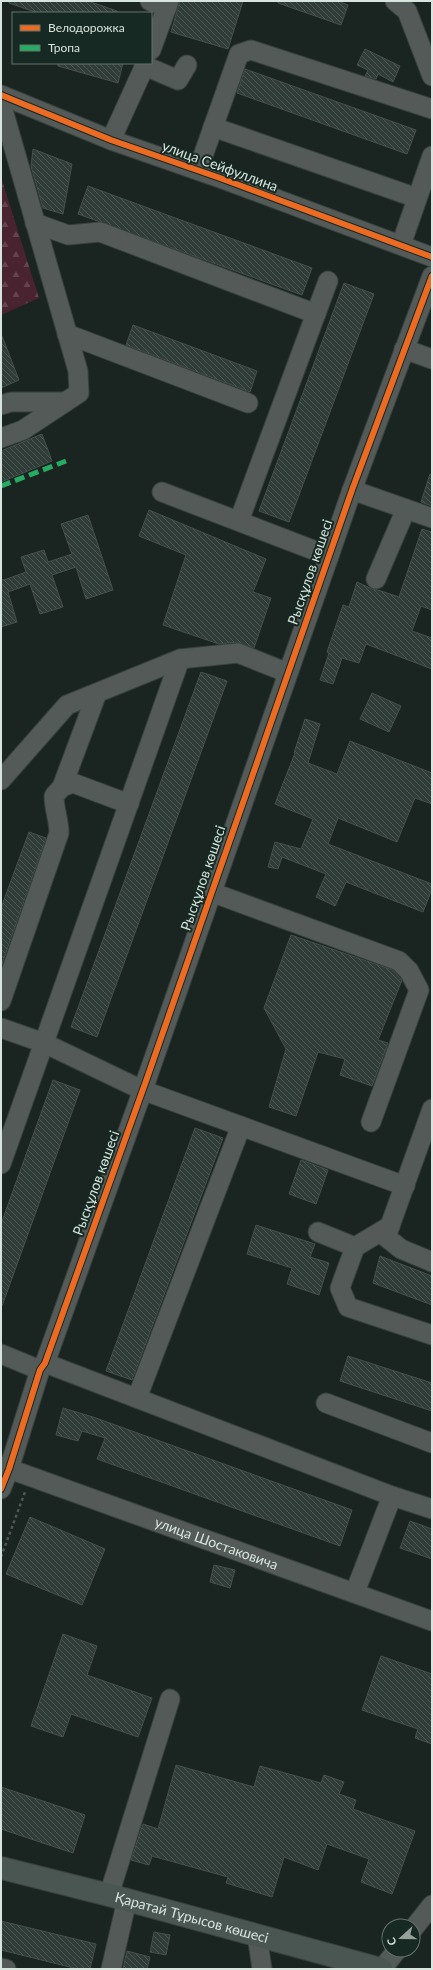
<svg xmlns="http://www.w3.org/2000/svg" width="433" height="1970" font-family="Lato,sans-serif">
<defs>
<pattern id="forest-firs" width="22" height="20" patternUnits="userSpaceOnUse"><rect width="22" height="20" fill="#4a2331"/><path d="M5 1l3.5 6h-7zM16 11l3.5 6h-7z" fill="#63434e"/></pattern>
<pattern id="building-back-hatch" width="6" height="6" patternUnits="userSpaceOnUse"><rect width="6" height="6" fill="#2f3c38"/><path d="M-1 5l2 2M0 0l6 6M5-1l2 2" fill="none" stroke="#4c5854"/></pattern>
</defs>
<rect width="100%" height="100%" fill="#1a2521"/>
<!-- forest -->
<polygon fill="url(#forest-firs)" points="1,177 39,298 1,315"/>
<!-- building -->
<g fill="url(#building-back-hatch)" stroke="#464f4c">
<polygon points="9,1 88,1 117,11 117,13 38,13 9,3"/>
<polygon points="180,1 243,1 228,49 171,32"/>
<polygon points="278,1 338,1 348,5 341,25 278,3"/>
<polygon points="365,49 400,66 393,82 378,74 376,79 365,76 368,70 357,65"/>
<polygon points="58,63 123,63 118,83 58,66"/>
<polygon points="245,69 416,130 407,154 237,93"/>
<polygon points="33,149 72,164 63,214 43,208 31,166"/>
<polygon points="88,186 312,268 302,295 78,214"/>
<polygon points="344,283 374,294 289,522 259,511"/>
<polygon points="133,325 257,371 250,392 126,345"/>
<polygon points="2,336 19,380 1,388 1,337"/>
<polygon points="42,434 52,461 1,482 1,451"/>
<polygon points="430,474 432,475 432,506 421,502"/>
<polygon points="149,510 266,559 253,592 271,598 254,648 237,642 219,644 163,625 186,555 139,536"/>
<polygon points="88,515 113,590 86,599 76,567 52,575 63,607 40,614 30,584 8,592 17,622 1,627 1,579 4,580 26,572 21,557 44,550 48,562 72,554 61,524"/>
<polygon points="422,529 432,532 432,610 421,606 412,631 432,638 432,669 366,644 359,663 342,658 333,684 320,680 329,653 327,652 343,605 349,607 357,582 372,589 378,590 399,597"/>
<polygon points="201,672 227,681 97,1037 71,1027"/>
<polygon points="372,693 401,706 389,732 360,719"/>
<polygon points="305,719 320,724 308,763 337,774 350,741 432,773 432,804 415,798 397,842 338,818 328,844 432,884 432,889 423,912 346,882 335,906 316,897 326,874 282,857 278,869 268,867 275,842 301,849 313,819 275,804 295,753 294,753"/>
<polygon points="29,832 46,838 1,967 1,908"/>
<polygon points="291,935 393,970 402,980 378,1040 388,1043 372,1086 340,1075 345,1059 318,1052 296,1116 269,1107 286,1049 264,1008"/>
<polygon points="53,1080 80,1090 2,1306 1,1306 1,1224"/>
<polygon points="195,1128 223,1138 132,1380 106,1371"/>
<polygon points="301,1160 328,1170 316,1204 289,1194"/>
<polygon points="256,1225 315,1244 310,1257 329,1263 319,1295 287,1284 292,1268 247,1254"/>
<polygon points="380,1256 432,1276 432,1305 373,1283"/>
<polygon points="348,1356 432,1383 432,1411 340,1381"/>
<polygon points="63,1408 93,1417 352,1510 340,1546 97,1459 105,1438 82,1431 78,1441 56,1435"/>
<polygon points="30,1517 105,1549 82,1605 6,1574"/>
<polygon points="410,1521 432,1529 432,1559 400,1548"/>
<polygon points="214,1565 235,1570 230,1588 210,1582"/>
<polygon points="63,1634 97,1646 87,1675 152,1698 138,1737 71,1714 63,1737 31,1726"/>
<polygon points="381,1656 432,1674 432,1744 415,1738 418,1729 362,1710"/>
<polygon points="176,1765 254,1787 260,1766 321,1783 324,1775 344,1782 339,1794 356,1800 353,1809 415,1831 392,1894 361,1882 369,1859 327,1844 318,1870 284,1857 272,1897 226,1883 228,1877 152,1856 149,1865 131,1860 143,1824 158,1829"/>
<polygon points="1,1787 85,1815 73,1853 1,1829"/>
<polygon points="1,1921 96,1944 90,1969 78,1969 1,1950"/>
<polygon points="154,1932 170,1935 166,1955 150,1952"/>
<polygon points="127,1951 150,1957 147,1969 123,1969"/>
</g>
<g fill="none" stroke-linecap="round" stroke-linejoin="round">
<!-- minor casing -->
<g stroke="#38403c" stroke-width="21">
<g id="minor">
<polyline points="150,1 167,7"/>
<polyline points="395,1 407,11 432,76"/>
<polyline points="151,50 169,1"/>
<polyline points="145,66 178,80 187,65"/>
<polyline points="1,95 111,140 220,178 432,257"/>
<polyline points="1,103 78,371 79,393 23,430 1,438"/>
<polyline points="213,127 417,198"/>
<polyline points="111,140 146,63"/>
<polyline points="198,170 239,54 251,50 432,109"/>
<polyline points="35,223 68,235 100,232 316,314"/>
<polyline points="401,245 432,156"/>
<polyline points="67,334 248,403"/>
<polyline points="404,349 432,359"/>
<polyline points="1,405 11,402 65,402"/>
<polyline points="352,490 432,518"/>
<polyline points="162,492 329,556"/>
<polyline points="239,521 328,281"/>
<polyline points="376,579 406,509"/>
<polyline points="1,780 67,705 180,659 238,653 288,673"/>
<polyline points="62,787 97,693"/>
<polyline points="211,892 399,961 409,971 419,990 371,1122"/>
<path d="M1,1001L59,833C59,820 54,809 54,796L62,787L73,783L129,804"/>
<polyline points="1,1028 44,1043 142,1090 405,1186"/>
<polyline points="432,1109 386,1237 401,1249 432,1262"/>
<polyline points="1,1164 180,659"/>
<polyline points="318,1232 355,1247 390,1226"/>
<polyline points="355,1247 340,1288 348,1307 432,1335"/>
<polyline points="1,1354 40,1370"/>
<polyline points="45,1363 392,1496 432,1509"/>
<polyline points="137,1398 241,1126"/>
<polyline points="326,1403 432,1443"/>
<path id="s1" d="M1,1466L432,1621"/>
<polyline points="1,1489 9,1469 40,1370 45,1363 146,1081 352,490 432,276"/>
<polyline points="355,1592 392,1496"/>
<polyline points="109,1895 170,1699"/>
<polyline points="413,1929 432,1905"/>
<polyline points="257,1935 262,1969"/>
<polyline points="1,1968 6,1969"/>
<polyline points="111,1969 127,1900"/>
<polyline points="382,1969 397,1950"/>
</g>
</g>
<!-- major casing -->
<g stroke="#38403c" stroke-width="24">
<g id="major">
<path id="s2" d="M1,1868L109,1895L381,1969"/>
</g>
</g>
<!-- path -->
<polyline stroke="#4f5653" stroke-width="2.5" stroke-dasharray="3 3" stroke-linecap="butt" points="1,1557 25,1492"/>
<!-- minor -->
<use href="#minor" stroke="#535a57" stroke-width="19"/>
<!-- major -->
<use href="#major" stroke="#495651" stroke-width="22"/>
<!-- quiet -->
<polyline stroke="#26ab63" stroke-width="5" stroke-dasharray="10 5" stroke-linecap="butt" points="1,486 66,461"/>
<!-- cycleway casing -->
<g stroke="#162922" stroke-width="8">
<g id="cycleway">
<polyline points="1,95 111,140 220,178 432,257"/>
<polyline points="1,1489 9,1469 40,1370 45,1363 146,1081 352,490 432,276"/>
</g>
</g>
<!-- cycleway -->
<use href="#cycleway" stroke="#ed6a23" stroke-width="6"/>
</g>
<g text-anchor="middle" stroke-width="4" stroke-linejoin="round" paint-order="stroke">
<!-- street labels -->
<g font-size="14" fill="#d8e4de" stroke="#162922">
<text transform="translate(220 166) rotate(20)" y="5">улица Сейфуллина</text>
<text transform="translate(310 572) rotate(-71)" y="5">Рысқұлов көшесі</text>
<text transform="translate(203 878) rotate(-71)" y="5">Рысқұлов көшесі</text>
<text transform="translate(96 1183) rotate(-70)" y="5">Рысқұлов көшесі</text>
<text dy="5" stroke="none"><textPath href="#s1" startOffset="229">улица Шостаковича</textPath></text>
<text dy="5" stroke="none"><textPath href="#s2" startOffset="197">Қаратай Тұрысов көшесі</textPath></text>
</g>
</g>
<!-- border -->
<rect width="433" height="1970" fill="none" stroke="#d8e4de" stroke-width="4"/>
<!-- legend -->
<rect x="12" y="12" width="140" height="52" fill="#162922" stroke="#64746d"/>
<rect x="20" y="25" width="20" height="6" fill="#ed6a23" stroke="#64746d"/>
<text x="48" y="32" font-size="12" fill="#d8e4de">Велодорожка</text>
<rect x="20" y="45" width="20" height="6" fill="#26ab63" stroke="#64746d"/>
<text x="48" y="52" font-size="12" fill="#d8e4de">Тропа</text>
<!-- north arrow -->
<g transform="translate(401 1938) rotate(249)"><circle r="19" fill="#162922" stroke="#64746d"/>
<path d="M0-3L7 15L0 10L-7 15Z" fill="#96a19c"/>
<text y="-6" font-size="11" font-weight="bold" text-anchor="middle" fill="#d8e4de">С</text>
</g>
</svg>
